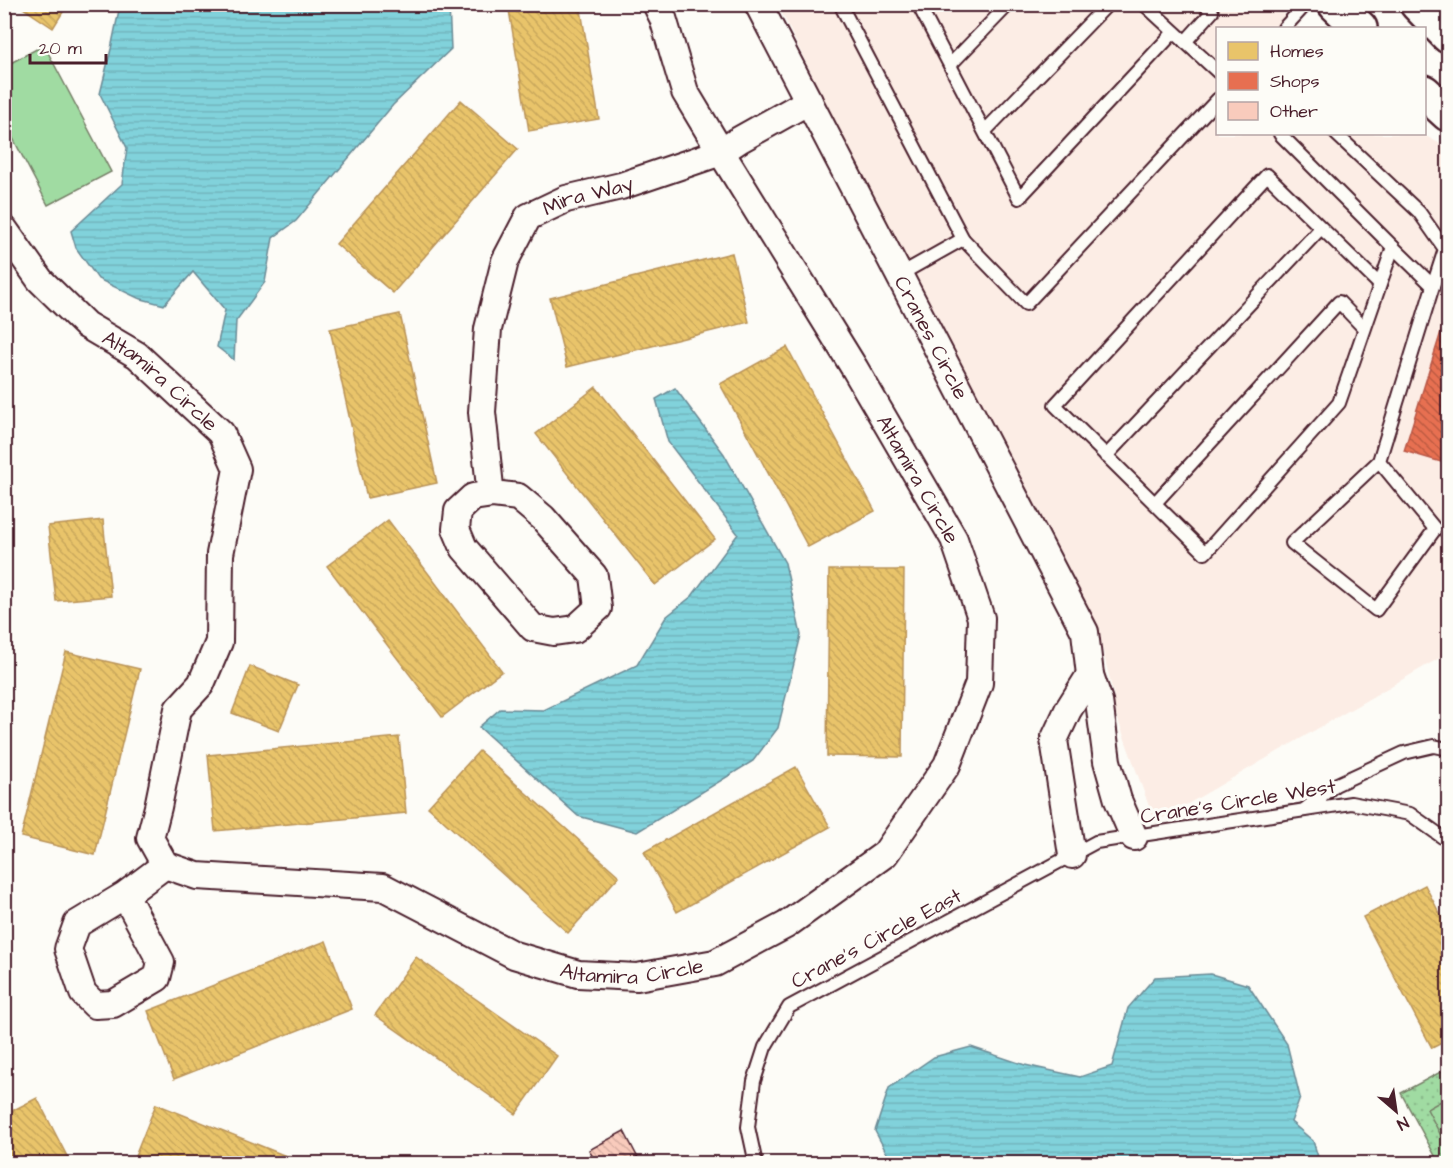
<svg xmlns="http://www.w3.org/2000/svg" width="1453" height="1168" font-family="'Architects Daughter',sans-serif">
<defs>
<pattern id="park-dots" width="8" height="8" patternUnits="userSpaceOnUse" patternTransform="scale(1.5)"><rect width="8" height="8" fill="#a0dba2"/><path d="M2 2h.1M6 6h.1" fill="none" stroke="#8bbc8c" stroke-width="1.8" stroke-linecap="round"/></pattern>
<pattern id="water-rules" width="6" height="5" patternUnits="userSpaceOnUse" patternTransform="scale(1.5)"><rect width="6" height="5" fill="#81d2db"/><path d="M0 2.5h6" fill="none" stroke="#71b4bc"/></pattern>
<pattern id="homes-back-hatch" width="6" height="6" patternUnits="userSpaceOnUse" patternTransform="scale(1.5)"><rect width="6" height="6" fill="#e9c46a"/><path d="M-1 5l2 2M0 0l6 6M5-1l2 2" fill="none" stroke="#c9a85c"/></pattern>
<pattern id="shops-back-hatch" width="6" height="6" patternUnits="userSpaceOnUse" patternTransform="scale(1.5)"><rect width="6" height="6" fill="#e76f51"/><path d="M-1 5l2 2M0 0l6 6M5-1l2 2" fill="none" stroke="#bd5b43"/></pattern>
<pattern id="building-back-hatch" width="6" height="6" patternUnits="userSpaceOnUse" patternTransform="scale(1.5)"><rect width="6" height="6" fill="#f9cbbc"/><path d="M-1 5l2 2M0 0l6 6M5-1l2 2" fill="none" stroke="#d7aea2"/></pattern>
</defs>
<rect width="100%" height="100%" fill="#fdfcf7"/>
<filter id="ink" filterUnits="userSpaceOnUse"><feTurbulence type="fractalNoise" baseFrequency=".0167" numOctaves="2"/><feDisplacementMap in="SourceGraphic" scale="12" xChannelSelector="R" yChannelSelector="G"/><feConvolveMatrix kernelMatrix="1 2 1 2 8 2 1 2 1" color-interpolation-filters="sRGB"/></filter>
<g filter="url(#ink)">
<!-- built -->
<polygon fill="#fcede5" points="778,5 1274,5 1300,28 1218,28 1218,134 1422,134 1448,148 1448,653 1155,823 1113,706 1114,697 1097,626 828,108"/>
<!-- park -->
<polygon fill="url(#park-dots)" stroke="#757d66" stroke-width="1.5" points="1448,1068 1448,1163 1439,1163 1401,1093"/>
<!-- garden -->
<g fill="#a0dba2" stroke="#757d66" stroke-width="1.5">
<polygon points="44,45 111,172 48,205 5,123 5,66"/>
<polygon points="1448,1097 1448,1149 1427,1109"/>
</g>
<!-- water -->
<g fill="url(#water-rules)" stroke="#6b8a95" stroke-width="1.5">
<polygon points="120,5 449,5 451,49 393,105 296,221 273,238 265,282 236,321 234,360 217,347 225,310 193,272 164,305 138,298 98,279 76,248 71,231 122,184 127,148 100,94 111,49"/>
<polygon points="675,388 724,454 785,563 801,635 778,728 753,761 637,832 578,816 479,727 500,709 544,710 637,665 666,617 692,596 738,534 668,442 656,399"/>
<polygon points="1211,974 1248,985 1287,1044 1300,1097 1291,1122 1313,1141 1320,1163 892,1163 875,1131 889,1088 934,1057 971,1047 1025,1065 1080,1077 1112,1066 1128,1008 1155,977"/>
</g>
<!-- homes -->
<g fill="url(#homes-back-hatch)" stroke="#b99257" stroke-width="1.5">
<polygon points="17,4 68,4 53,28"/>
<polygon points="508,4 580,4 599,119 529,131"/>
<polygon points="461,100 518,149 393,293 336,244"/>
<polygon points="732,253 749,322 567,367 550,298"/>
<polygon points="400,314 437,483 367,498 330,329"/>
<polygon points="787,347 875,511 808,547 720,384"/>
<polygon points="596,387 715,539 655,585 536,434"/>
<polygon points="103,520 111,596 56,601 48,526"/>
<polygon points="388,520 502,671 442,717 327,566"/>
<polygon points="829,570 904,570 902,757 827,756"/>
<polygon points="66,652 140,669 95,855 21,837"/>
<polygon points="250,666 298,685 279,731 232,713"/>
<polygon points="399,737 406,813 215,831 208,755"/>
<polygon points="479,751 619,876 568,933 428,807"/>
<polygon points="796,767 830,827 677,912 644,852"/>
<polygon points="1425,885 1448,930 1448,1040 1432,1048 1363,917"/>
<polygon points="326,941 352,1009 174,1079 148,1011"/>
<polygon points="416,957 557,1056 516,1114 375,1015"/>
<polygon points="37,1098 71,1164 4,1164 4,1115"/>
<polygon points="156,1104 306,1164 132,1164"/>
</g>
<!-- shops -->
<polygon fill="url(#shops-back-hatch)" stroke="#b85746" stroke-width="1.5" points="1448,314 1448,464 1404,451 1446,316"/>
<!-- building -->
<polygon fill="url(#building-back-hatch)" stroke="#4a1f2b" stroke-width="1.5" points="624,1131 641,1164 597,1164 589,1150"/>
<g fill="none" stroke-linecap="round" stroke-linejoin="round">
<!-- service casing -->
<g stroke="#4a1f2b" stroke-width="16">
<g id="service">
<polyline points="840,4 963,239"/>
<polyline points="918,4 1019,198 1174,32"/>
<polyline points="1144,4 1218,72"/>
<polyline points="1284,28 1306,4"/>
<polyline points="1185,42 1212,12 1205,4"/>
<polyline points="950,65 1009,4"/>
<polyline points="985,131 1108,4"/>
<polyline points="1280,134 1393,247 1339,403 1205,553 1055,405 1267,175 1380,285"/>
<polyline points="1336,134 1419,212 1445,249 1433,286"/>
<polyline points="899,275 963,239 1026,304 1218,99"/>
<polyline points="1106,456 1321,228"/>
<polyline points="1379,461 1292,543 1376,610 1435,529 1379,461 1433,286 1393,247"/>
<polyline points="1155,503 1339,302 1364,328"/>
<polyline points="1304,810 1335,785 1404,753 1434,746 1448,749"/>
<polyline points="756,1164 748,1127 754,1081 765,1047 789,1007 1096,842 1351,803 1410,814 1448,841"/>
</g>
</g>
<!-- minor casing -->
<g stroke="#4a1f2b" stroke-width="30">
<g id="minor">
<path id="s1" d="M758,4L1085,632L1090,675L1099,701L1107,761L1118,800L1134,837"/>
<path id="s2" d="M4,229L40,280L86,325L137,355L221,433L237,469L220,554L219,642L201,684L178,709L158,807L150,838L165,865L197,876L383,887L514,955L578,974L637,977L715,963L786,925L885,854L947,765L979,683L981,618L954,539L855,369L721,152L685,92L663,18L656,4"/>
<path id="s3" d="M493,494L490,487L482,412L488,329L505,261L528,217L566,199L621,186L721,152L739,140L809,101"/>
<polygon points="493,494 518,497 543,518 594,576 598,608 575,629 554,632 533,628 464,548 456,529 458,511 473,497"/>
<polyline points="1072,855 1054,740 1068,710 1090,675"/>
<polyline points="125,895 161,962 157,978 113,1004 95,1005 83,993 68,949 77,924 125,895 165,865"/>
</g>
</g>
<!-- secondary casing -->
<g stroke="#4a1f2b" stroke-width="38">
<g id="secondary">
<polyline points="1335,4 1360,28"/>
<polyline points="1417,4 1448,36"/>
<polyline points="1424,92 1448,114"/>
</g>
</g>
<!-- service -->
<use href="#service" stroke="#fdfcf7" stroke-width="12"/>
<!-- minor -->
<use href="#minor" stroke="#fdfcf7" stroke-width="26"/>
<!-- secondary -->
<use href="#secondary" stroke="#fdfcf7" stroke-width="33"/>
</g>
</g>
<g text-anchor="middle" stroke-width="6" stroke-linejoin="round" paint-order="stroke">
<!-- street labels -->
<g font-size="21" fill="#4a1f2b" stroke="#fdfcf7">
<text dy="7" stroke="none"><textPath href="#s3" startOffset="350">Mira Way</textPath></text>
<text dy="7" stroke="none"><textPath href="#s1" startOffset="376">Cranes Circle</textPath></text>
<text dy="7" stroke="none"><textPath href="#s2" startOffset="220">Altamira Circle</textPath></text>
<text transform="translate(918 479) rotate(60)" y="7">Altamira Circle</text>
<text transform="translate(1238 801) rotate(-9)" y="7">Crane's Circle West</text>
<text transform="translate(876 938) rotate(-28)" y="7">Crane's Circle East</text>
<text dy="7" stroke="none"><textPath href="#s2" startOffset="1246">Altamira Circle</textPath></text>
</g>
</g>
<!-- margin -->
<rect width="1453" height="1168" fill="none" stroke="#fdfcf7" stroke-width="24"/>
<rect x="12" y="12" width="1429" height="1144" fill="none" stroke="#4a1f2b" stroke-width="2" filter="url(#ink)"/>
<!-- legend -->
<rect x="1216" y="27" width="210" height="108" fill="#fdfcf7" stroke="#b5a4a5" stroke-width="1.5"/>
<rect x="1228" y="42" width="30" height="18" fill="#e9c46a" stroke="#b5a4a5" stroke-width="1.5"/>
<text x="1270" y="57" font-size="18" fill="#4a1f2b">Homes</text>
<rect x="1228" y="72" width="30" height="18" fill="#e76f51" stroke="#b5a4a5" stroke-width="1.5"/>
<text x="1270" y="87" font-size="18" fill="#4a1f2b">Shops</text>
<rect x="1228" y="102" width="30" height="18" fill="#f9cbbc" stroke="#b5a4a5" stroke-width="1.5"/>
<text x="1270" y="117" font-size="18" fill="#4a1f2b">Other</text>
<!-- north arrow -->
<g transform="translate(1396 1111) rotate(151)" stroke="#fdfcf7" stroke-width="4.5" paint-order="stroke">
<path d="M0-4.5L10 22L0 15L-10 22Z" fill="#4a1f2b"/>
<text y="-9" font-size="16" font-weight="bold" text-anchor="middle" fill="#4a1f2b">N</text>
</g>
<!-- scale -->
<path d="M30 54v9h76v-9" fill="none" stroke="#4a1f2b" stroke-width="3"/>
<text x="39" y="54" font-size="18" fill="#4a1f2b" stroke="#fdfcf7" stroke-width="4.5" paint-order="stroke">20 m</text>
</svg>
